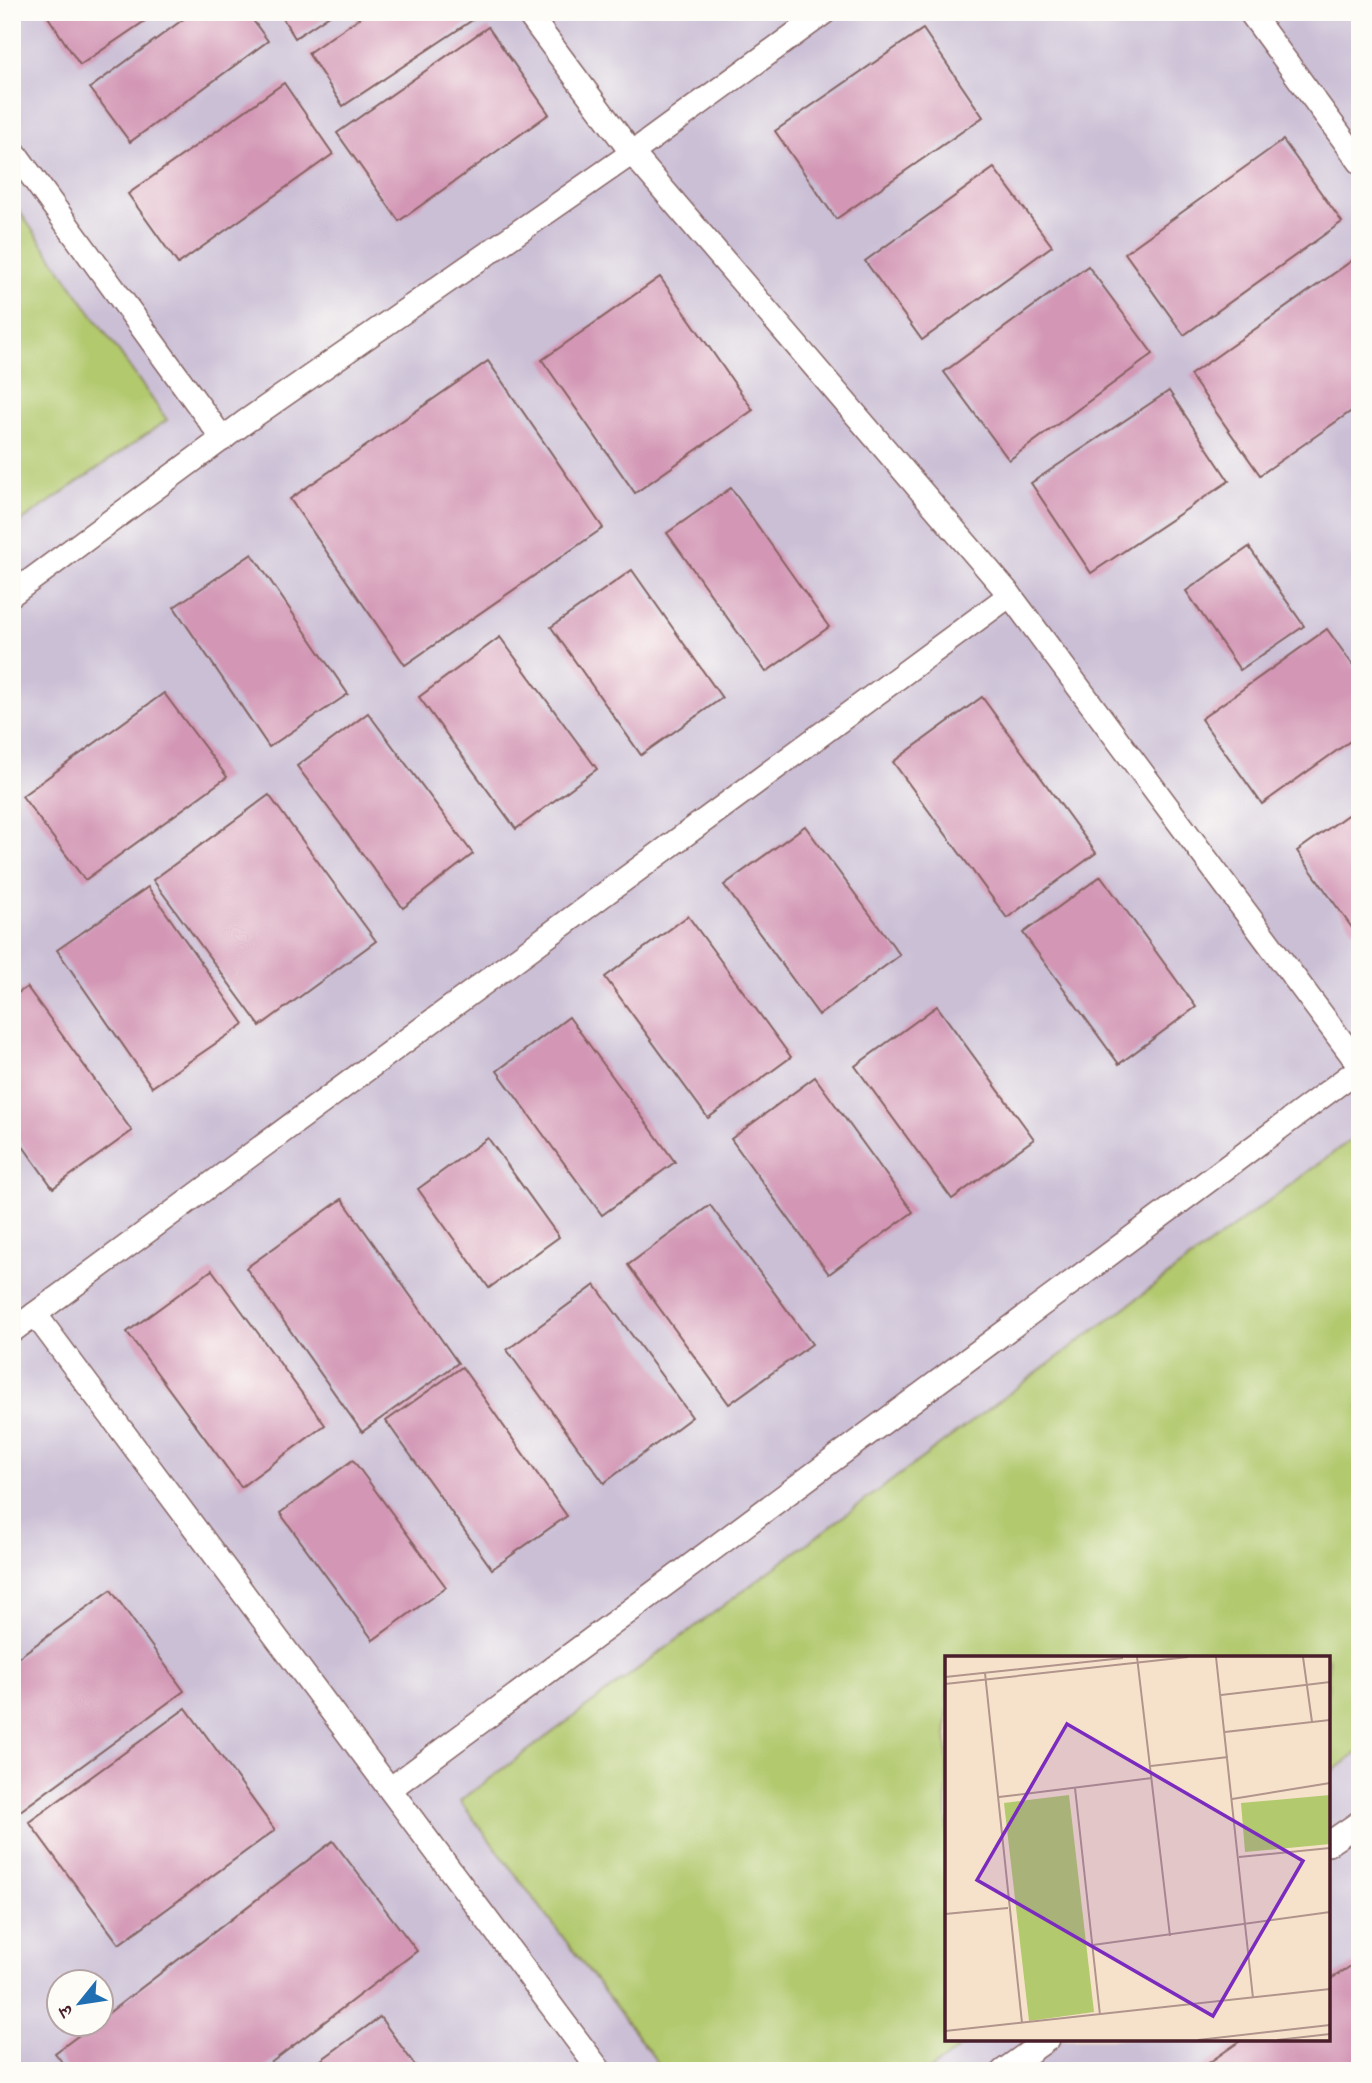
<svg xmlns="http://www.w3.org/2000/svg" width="1372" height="2083" font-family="'IM FELL Double Pica','Noto Serif Devanagari',serif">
<rect width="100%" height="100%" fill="#fdfcf7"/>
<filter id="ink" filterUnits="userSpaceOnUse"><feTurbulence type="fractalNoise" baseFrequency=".0143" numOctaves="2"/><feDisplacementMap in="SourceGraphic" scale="14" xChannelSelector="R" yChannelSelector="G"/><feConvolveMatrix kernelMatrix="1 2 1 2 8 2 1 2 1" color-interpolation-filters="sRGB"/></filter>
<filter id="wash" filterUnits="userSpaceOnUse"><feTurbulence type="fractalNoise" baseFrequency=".00686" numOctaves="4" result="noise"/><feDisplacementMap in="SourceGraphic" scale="28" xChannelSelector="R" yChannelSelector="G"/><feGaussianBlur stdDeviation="1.57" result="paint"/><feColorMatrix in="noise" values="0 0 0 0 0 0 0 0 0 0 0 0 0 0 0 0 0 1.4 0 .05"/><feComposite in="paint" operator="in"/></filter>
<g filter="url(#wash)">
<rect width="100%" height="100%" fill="#f6e2cb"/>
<!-- industrial -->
<path fill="#cbbfd5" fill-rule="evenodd" d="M12,12H1360V2071H12ZM947,1658H1328V2039H947ZM60,1982H102V2024H60Z"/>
<!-- green -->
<g fill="#b2c96e" stroke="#7e744c" stroke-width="2">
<polygon points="12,201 167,420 12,528"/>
<polygon points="1360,1133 1360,1751 1328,1775 1328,1658 947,1658 947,2039 971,2039 929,2071 664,2071 460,1801"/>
</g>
<g id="blocks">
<!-- building -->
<g fill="#d397b5">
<polygon points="48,12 158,12 80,65 46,14"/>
<polygon points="193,12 247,12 268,41 130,142 90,88"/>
<polygon points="279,12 334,12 295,38"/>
<polygon points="368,12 469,12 474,19 343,106 308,53"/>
<polygon points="488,27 549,114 399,221 337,133"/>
<polygon points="923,29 983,117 836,219 775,131"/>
<polygon points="284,83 333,154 178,264 128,194"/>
<polygon points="1283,140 1342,222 1184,335 1125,253"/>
<polygon points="994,168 1052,246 922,340 865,261"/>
<polygon points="1360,255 1360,405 1260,475 1190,375"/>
<polygon points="1088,266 1153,354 1009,460 944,372"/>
<polygon points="660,277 753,410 635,493 542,360"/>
<polygon points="488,361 603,528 405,665 290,499"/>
<polygon points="1169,391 1229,481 1091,573 1031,483"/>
<polygon points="731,488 829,627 766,672 667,533"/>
<polygon points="1249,547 1304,626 1240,670 1186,591"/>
<polygon points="252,554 348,694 269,747 174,607"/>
<polygon points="632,570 722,698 641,755 551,627"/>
<polygon points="1327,629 1360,675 1360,734 1262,804 1201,719"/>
<polygon points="500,637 597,769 516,829 419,697"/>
<polygon points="164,693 227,777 85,880 22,796"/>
<polygon points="982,697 1096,853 1007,918 893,762"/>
<polygon points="368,713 473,854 403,908 297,766"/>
<polygon points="269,795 376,941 260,1026 153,880"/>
<polygon points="1360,806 1360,939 1297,851"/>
<polygon points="805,826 900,955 819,1015 724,885"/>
<polygon points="1101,876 1196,1007 1119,1064 1023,933"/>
<polygon points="148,887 244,1024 152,1087 57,950"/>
<polygon points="688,916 791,1057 708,1118 605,977"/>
<polygon points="27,987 132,1131 53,1188 12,1131 12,997"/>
<polygon points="937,1006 1034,1139 952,1199 855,1066"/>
<polygon points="569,1017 675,1162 602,1215 497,1071"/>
<polygon points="815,1077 913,1212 829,1274 731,1139"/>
<polygon points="488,1138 559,1237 489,1288 418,1189"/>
<polygon points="342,1199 458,1363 362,1432 246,1268"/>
<polygon points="710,1205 812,1344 729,1404 628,1265"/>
<polygon points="212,1270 325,1425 241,1487 127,1332"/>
<polygon points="595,1285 692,1417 604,1483 507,1350"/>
<polygon points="462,1367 567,1516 492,1569 386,1421"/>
<polygon points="353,1460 446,1587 373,1640 280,1513"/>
<polygon points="111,1590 184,1691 12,1817 12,1662"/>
<polygon points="186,1708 275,1830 119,1944 29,1822"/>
<polygon points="333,1841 417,1951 260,2071 69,2071 55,2053 94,2024 102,2024 102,2018"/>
<polygon points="1360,1960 1360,2071 1197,2071 1243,2039 1328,2039 1328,1981"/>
<polygon points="380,2017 419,2071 306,2071"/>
</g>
</g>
</g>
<g filter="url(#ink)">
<use href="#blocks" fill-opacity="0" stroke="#866363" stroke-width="2"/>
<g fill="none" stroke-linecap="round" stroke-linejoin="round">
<!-- service casing -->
<g stroke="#866363" stroke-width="26">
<g id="service">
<polyline points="527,12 632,153 1010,595 1360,1066"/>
<polyline points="1250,12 1360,162"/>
<polyline points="12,149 223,439"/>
<polyline points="12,594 245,422 632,153 825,12"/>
<polyline points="35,1314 600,2071"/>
<polyline points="12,1331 1010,595"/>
<polyline points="390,1789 1360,1068"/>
<polyline points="1328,1844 1360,1822"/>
<polyline points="1003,2071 1048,2039"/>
</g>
</g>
<!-- service -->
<use href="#service" stroke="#fff" stroke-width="23"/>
</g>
</g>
<!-- overview -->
<g transform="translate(945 1656)">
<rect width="385" height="385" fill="#f6e2cb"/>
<path d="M124,139L149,356L84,365L59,147ZM385,139V188L300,196L296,147Z" fill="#b2c96e"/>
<path fill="none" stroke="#b1948b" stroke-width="2" d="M192,1L225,280M271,1L308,342M358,1L367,66M40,17L77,367M0,21L178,2M0,28L243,1M276,39L385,26M280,76L385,64M206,110L283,101M130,132L155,359M54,141L207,122M287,143L385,127M294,201L385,192M0,258L63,252M148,289L385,256M0,375L385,333M253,384L385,369M332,384L385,378"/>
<path fill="#7b2cbf" fill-opacity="0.15" stroke="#7b2cbf" stroke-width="3.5" d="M122,68L358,205L268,360L32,224Z"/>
<rect width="385" height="385" fill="none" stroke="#4a1f2b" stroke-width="3.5"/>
</g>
<!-- margin -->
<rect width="1372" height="2083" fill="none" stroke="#fdfcf7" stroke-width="42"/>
<!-- north arrow -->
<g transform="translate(80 2003) rotate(240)"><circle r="33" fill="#fdfcf7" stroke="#b5a4a5" stroke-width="2"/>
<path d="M0-5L12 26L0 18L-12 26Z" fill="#1f6fb2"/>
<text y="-10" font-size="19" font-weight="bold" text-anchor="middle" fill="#4a1f2b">उ</text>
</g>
</svg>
